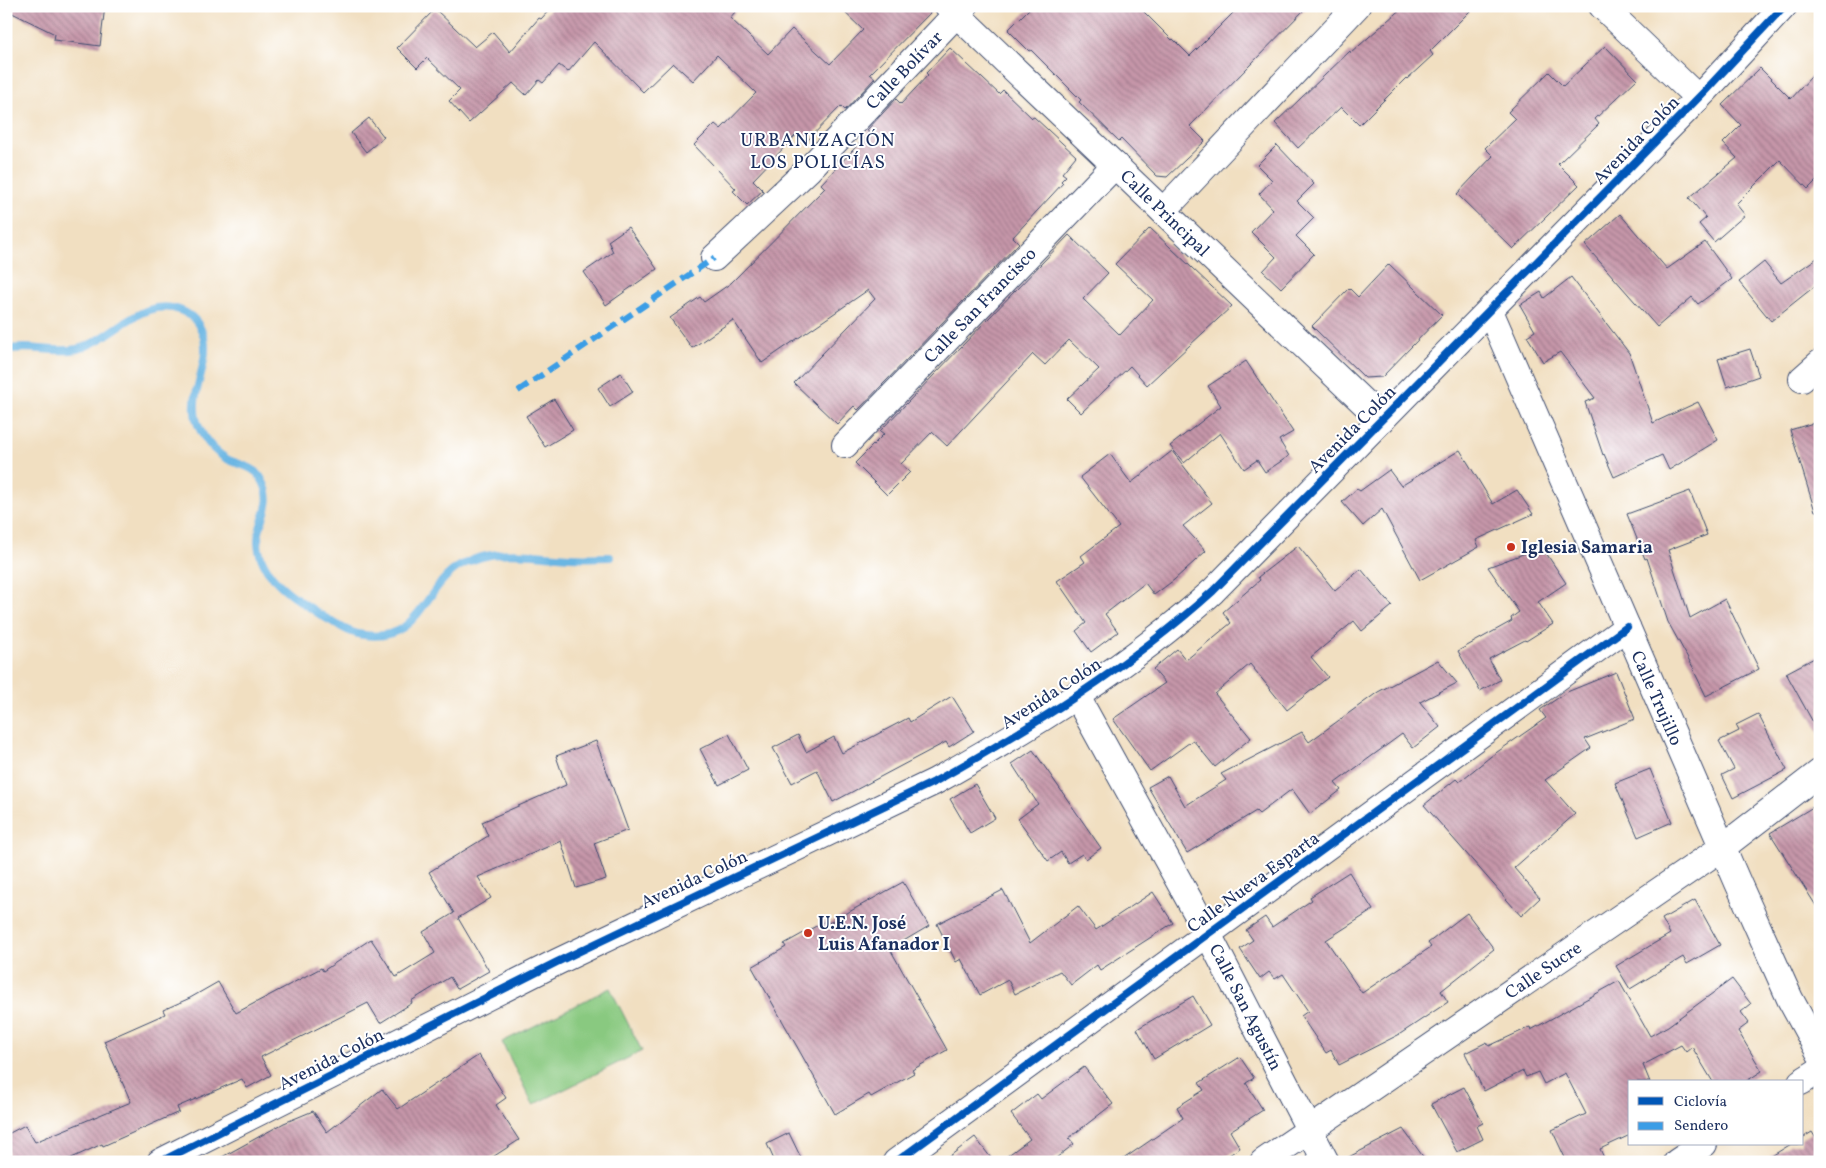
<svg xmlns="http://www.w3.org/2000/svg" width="1826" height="1168" font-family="Vollkorn,serif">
<defs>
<pattern id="building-back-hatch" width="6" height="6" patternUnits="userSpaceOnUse" patternTransform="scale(1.25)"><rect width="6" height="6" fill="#c696a9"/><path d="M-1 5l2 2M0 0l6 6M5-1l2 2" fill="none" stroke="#a07b8d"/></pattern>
</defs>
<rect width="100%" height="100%" fill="#fff"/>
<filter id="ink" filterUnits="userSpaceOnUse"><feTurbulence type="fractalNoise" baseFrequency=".02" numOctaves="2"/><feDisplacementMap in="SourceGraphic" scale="10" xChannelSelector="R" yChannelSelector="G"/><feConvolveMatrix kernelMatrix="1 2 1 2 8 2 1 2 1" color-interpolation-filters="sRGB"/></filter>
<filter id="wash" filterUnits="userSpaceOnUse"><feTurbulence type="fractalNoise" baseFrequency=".0096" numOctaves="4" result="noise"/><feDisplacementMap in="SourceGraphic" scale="20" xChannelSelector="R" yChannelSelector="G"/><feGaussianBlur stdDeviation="1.12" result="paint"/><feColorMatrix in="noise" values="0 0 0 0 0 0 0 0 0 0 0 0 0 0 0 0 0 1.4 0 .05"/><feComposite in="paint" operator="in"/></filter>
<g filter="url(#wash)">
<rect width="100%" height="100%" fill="#f1dfc1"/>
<!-- grass -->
<polygon fill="#89c980" stroke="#527c6f" points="610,988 642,1051 533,1105 502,1042"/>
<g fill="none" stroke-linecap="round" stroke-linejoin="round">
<!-- stream -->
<path stroke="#6ab6e3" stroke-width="8" d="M6,350C30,344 54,354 77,349C114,340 141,294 182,311C194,316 201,326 204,338C210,366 188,394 197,422C202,437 213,451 227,459C239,465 254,466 261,478C278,506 257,518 258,543C260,578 298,600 324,617C337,624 350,634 364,635C421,643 423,587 460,566C495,546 532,555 570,557C583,558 597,557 610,557"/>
</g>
<g id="blocks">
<!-- building -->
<g fill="url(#building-back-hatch)">
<polygon points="6,6 105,6 100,46 54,40 55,34 6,10"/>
<polygon points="553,6 740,6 730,18 768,54 792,29 830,64 863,30 838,6 933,6 934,9 870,74 875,78 845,110 841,106 806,142 797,134 753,180 763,190 747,205 733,191 736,189 694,145 715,124 721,129 756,93 717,55 693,81 673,63 643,92 594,42 568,72 559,65 543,83 539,80 526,95 513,83 469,123 449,101 460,90 427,58 417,68 397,48 435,9 475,47 493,32 510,52 539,18 541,19"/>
<polygon points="1032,6 1138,6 1172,40 1173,39 1190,56 1240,6 1308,6 1190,126 1205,141 1167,177 1157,176 1121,139 1119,141 1079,102 1081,100 1031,50 1029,51 1008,30"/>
<polygon points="1404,6 1475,6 1430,51 1433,55 1407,79 1406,78 1359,125 1341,107 1298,148 1275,123 1350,51 1351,53"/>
<polygon points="1605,46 1637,79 1595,119 1599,124 1558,164 1579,185 1513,249 1457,194 1493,156 1485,148 1515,119 1508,112 1549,72 1563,86"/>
<polygon points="950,48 999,94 1003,90 1032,118 1034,117 1076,156 1062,173 1066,176 1061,181 1063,183 1013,237 1019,243 858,410 854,406 837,424 794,383 875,299 868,290 762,363 733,320 692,348 670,318 700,297 704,302 731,283 825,188 821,184 869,133 867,130 896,99 901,104 928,75 926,73"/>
<polygon points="1820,67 1820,177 1808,189 1780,160 1736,204 1745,215 1714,242 1699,224 1706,218 1689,198 1737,158 1723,143 1741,125 1722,105 1760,68 1791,99"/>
<polygon points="369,118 384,137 366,152 351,133"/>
<polygon points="1277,145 1314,184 1297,201 1314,218 1296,236 1314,254 1281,288 1263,271 1276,257 1251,232 1273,209 1259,194 1272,180 1257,165"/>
<polygon points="1620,214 1667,269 1705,242 1732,279 1698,304 1692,297 1657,327 1585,245"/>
<polygon points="628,227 657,269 606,305 584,272 613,252 608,241"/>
<polygon points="1150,228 1232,306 1147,385 1130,366 1081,413 1067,399 1099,369 1069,340 1045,365 1033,354 947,446 932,432 901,464 910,472 887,495 855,463 884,434 880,431 1069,235 1108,273 1083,299 1120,335 1153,300 1115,264"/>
<polygon points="1820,256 1820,282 1771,321 1739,282 1764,262 1781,283"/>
<polygon points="1389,264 1442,315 1382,377 1365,378 1312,326 1349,288 1358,297"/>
<polygon points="1571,277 1629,353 1653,423 1698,402 1718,440 1669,470 1662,455 1614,477 1604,454 1603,455 1585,402 1595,398 1560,352 1543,362 1527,336 1535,331 1520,305 1541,292 1544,298"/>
<polygon points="1750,349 1759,376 1727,387 1718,359"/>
<polygon points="1246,361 1293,432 1279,440 1289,456 1265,472 1257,460 1244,469 1220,433 1184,463 1170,446 1221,406 1208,386"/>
<polygon points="621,373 633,392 610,407 598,388"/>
<polygon points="554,399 573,430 545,447 526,416"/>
<polygon points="1820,421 1820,511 1815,511 1790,430"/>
<polygon points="1460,450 1493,504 1517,490 1533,514 1476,540 1479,547 1420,580 1382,509 1363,526 1342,502 1357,489 1360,491 1389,470 1401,486"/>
<polygon points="1172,451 1212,503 1183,526 1206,551 1174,580 1154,595 1145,583 1105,614 1118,632 1091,652 1076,631 1086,623 1057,581 1085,562 1081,556 1119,527 1080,477 1110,454 1131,483"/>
<polygon points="1690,491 1707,535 1668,550 1690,618 1725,599 1759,669 1706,696 1693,669 1694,669 1668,622 1647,558 1645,559 1627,514"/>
<polygon points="1298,546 1335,591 1361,569 1392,606 1362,631 1354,621 1311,657 1328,677 1287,710 1250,664 1215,694 1251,738 1215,767 1193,740 1150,771 1113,719 1165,683 1153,669 1177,649 1186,660 1231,623 1223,612 1260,580 1258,577"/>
<polygon points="1542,547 1566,583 1538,602 1553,624 1526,641 1525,640 1489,659 1500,680 1480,691 1458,651 1512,621 1511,618 1519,612 1488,567"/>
<polygon points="1820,655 1820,735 1786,673"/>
<polygon points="1438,660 1457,683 1420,702 1440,727 1413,748 1402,734 1335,783 1341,790 1310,814 1292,789 1259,814 1256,811 1187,853 1148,787 1168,776 1185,806 1226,780 1221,774 1302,732 1309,742 1378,692"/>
<polygon points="1616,672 1635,719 1585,739 1591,748 1545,780 1575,814 1514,868 1540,898 1521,916 1424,805 1456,779 1459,782 1490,757 1546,718 1540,710 1567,692"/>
<polygon points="952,696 974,731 949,747 946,742 833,802 817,770 792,783 773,748 798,735 806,752 834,737 842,753 908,718 910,722"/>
<polygon points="1758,714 1787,770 1733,798 1722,775 1734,769 1719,741 1739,731 1736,725"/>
<polygon points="729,734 748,770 719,785 700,749"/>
<polygon points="596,741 628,830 594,843 606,879 576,888 561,841 478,877 491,898 458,918 489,971 457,989 450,977 411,1001 412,1003 380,1023 368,1003 261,1057 271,1075 247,1088 242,1079 177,1107 179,1112 103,1146 102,1144 63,1162 6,1162 6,1155 9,1154 6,1149 6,1135 25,1125 35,1142 131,1102 104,1041 165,1014 163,1010 190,998 218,982 236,1013 321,968 323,971 371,939 396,977 435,953 423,932 454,913 429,872 488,836 482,822 566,785 556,756"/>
<polygon points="1033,750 1101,848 1086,859 1082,854 1068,863 1061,852 1048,861 1018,819 1038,804 1012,764"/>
<polygon points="1650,769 1672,822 1638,837 1615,783"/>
<polygon points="975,784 995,818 970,833 950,799"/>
<polygon points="1813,807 1820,819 1820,912 1770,833"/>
<polygon points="1349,872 1373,910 1326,940 1362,993 1431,947 1428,943 1467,913 1494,949 1441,991 1448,1002 1400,1034 1339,1065 1331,1050 1326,1053 1301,1016 1308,1011 1283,974 1275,979 1269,972 1260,979 1240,949 1253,940 1246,930 1265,917 1272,927 1312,900 1310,897"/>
<polygon points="903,882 929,926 890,949 947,1050 912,1070 914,1073 871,1097 869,1094 835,1114 752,967 786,947 784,944 827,920 829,923"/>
<polygon points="1003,890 1030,943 1078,906 1096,930 1153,892 1173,923 1100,970 1097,965 1071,985 1060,971 1015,994 1008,980 980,995 961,959 956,962 937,924"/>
<polygon points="1695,900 1720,945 1687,964 1683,957 1630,989 1616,966 1670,934 1662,919"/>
<polygon points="1732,979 1751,1004 1741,1012 1749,1023 1738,1031 1762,1071 1745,1082 1713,1082 1692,1047 1686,1052 1681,1045 1643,1065 1650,1082 1630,1082 1630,1135 1600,1149 1606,1162 1567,1162 1552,1130 1586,1114 1565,1073 1544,1084 1538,1072 1526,1077 1523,1071 1484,1091 1465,1053 1487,1042 1489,1046 1530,1027 1531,1030 1619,981 1650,1036 1668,1026"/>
<polygon points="1193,996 1210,1025 1154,1059 1137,1029"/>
<polygon points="479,1055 506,1098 496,1105 519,1140 485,1162 213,1162 284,1123 313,1111 327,1132 382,1089 398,1109"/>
<polygon points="1240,1057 1254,1078 1246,1083 1263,1110 1230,1131 1240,1148 1218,1162 1119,1162 1183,1118 1177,1107 1204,1090 1199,1083"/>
<polygon points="1084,1067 1113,1104 1069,1138 1074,1144 1051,1162 999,1162 1030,1139 1011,1114 1037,1094 1041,1099"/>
<polygon points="1464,1087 1483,1123 1477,1126 1483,1139 1457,1152 1431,1104"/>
<polygon points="1403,1129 1427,1162 1341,1162 1341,1161"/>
<polygon points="1812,1132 1820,1145 1820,1162 1762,1162 1791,1144 1802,1144 1802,1138"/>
<polygon points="789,1133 803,1162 775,1162 767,1144"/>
<polygon points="975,1137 994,1162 942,1162"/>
</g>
</g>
</g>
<g filter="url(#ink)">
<use href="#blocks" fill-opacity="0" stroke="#3b496d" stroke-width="1"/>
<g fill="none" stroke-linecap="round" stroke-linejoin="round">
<!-- minor casing -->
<g stroke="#3b496d" stroke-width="28">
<g id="minor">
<polyline points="948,6 1382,420"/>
<polyline points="1602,6 1698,98"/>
<polyline points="1163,211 1357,6"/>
<polyline points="714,258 808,170 964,6"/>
<polyline points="1490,311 1738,883 1790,999 1820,1054"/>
<polyline points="1802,379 1820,363"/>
<polyline points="845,445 1115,165"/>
<polyline points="1076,695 1208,934 1326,1162"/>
<polyline points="1801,1082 1820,1070"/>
<path d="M160,1162L557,962L934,782C1032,727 1129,667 1213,591L1704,92L1784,6"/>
<polyline points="896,1162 1627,627"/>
<polyline points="1263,1162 1723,847 1820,772"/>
<polyline points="1677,1162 1704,1144"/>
</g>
</g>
<!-- minor -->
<use href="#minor" stroke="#fff" stroke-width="26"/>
<!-- quiet -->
<polyline stroke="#3b9de6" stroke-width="6" stroke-dasharray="12 6" stroke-linecap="butt" points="518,391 714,258"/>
<!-- cycleway casing -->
<g stroke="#fff" stroke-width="11">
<g id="cycleway">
<path d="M160,1162L557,962L934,782C1032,727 1129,667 1213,591L1704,92L1784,6"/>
<polyline points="896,1162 1627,627"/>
</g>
</g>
<!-- cycleway -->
<use href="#cycleway" stroke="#0057b8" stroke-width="8"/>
</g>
</g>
<!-- markers -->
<g fill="#c8321e" stroke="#fff" stroke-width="2">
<circle cx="1511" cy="547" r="5"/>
<circle cx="808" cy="933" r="5"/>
</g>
<g text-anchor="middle" stroke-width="4" stroke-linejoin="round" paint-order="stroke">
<!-- street labels -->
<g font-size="18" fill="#1b2f5e" stroke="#fff">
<text transform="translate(904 70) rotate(-46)" y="6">Calle Bolívar</text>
<text transform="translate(1636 140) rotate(-46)" y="6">Avenida Colón</text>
<text transform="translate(1165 213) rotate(44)" y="6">Calle Principal</text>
<text transform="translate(980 305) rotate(-46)" y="6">Calle San Francisco</text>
<text transform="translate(1352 429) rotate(-45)" y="6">Avenida Colón</text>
<text transform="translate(1051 693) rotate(-33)" y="6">Avenida Colón</text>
<text transform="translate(1657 698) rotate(66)" y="6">Calle Trujillo</text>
<text transform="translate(694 879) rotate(-25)" y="6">Avenida Colón</text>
<text transform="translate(1253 882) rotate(-36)" y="6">Calle Nueva Esparta</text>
<text transform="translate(1543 970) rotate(-34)" y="6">Calle Sucre</text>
<text transform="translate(1246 1007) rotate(63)" y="6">Calle San Agustín</text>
<text transform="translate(331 1059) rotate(-27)" y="6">Avenida Colón</text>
</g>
<!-- poi labels -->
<g font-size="18" font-weight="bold" fill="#1b2f5e" stroke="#fff" text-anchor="start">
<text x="1521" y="553">Iglesia Samaria</text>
<text x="818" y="929">U.E.N. José<tspan x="818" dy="21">Luis Afanador I</tspan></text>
</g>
<!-- neighbourhood labels -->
<g font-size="19" letter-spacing="1" fill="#1b2f5e" stroke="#fff">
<text x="818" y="146">URBANIZACIÓN<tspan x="818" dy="22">LOS POLICÍAS</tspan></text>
</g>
</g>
<!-- margin -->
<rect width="1826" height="1168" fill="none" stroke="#fff" stroke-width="25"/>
<!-- legend -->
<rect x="1628" y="1080" width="175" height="65" fill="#ffffff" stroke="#a4acbf"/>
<rect x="1638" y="1097" width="25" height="8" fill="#0057b8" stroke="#a4acbf"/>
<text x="1674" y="1106" font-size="15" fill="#1b2f5e">Ciclovía</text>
<rect x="1638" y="1122" width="25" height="8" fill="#3b9de6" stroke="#a4acbf"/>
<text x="1674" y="1130" font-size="15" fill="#1b2f5e">Sendero</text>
</svg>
